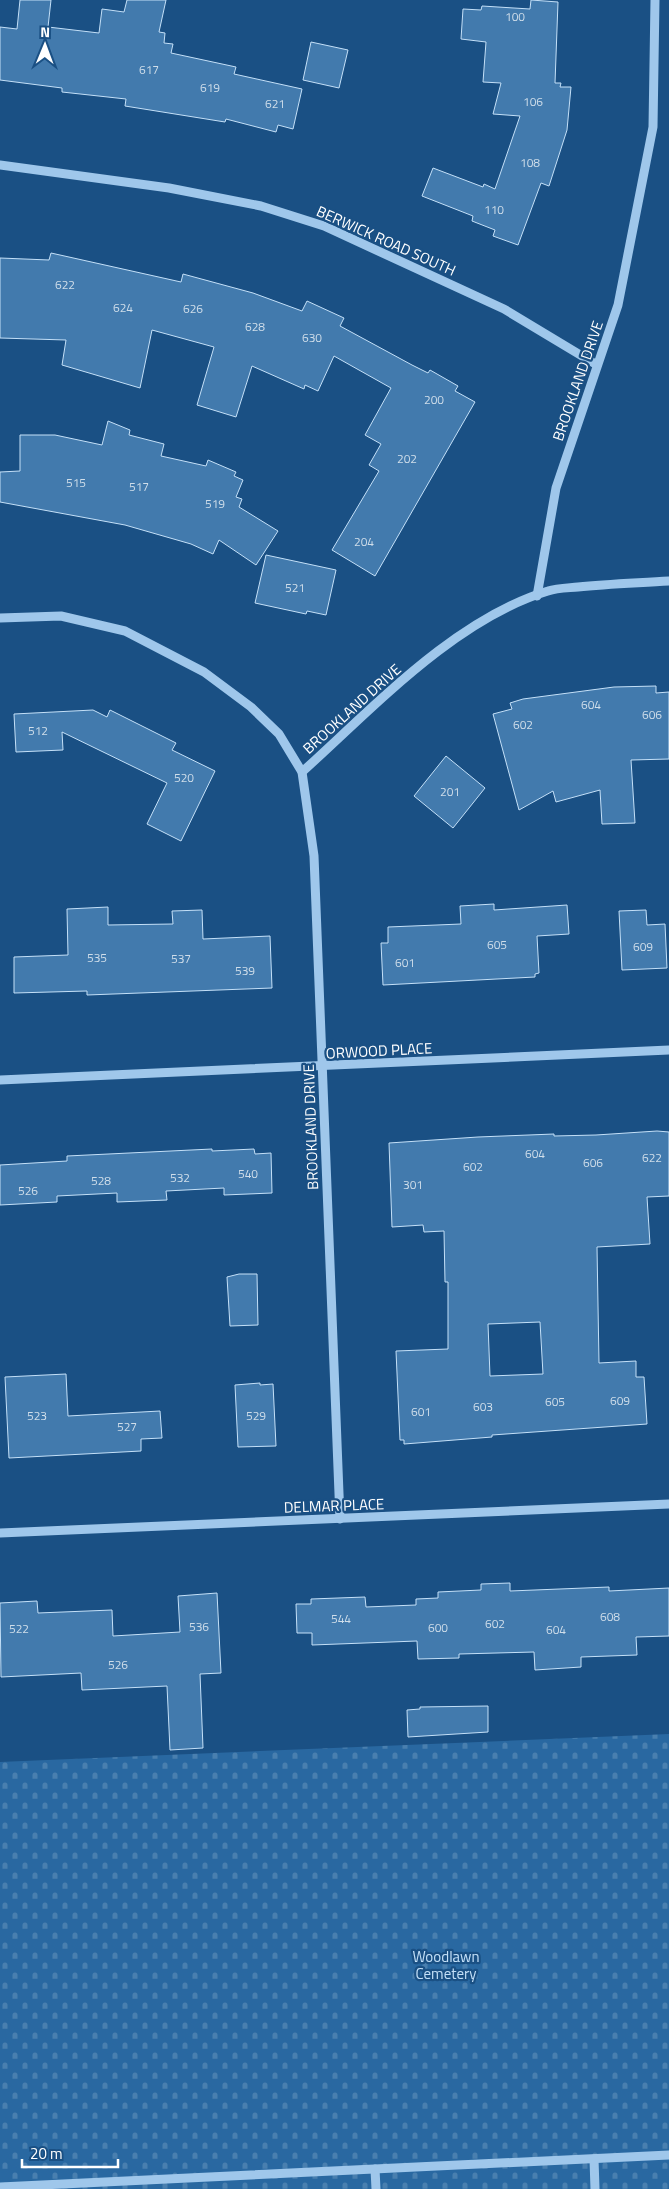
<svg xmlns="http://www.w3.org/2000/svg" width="669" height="2189" font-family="'Titillium Web',sans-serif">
<defs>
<pattern id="cemetery-stones" width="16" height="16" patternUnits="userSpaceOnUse" patternTransform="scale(1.25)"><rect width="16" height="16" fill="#2968a1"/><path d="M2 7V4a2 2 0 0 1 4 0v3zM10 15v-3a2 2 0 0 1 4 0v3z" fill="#497faf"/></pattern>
</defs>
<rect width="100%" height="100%" fill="#1a5084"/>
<!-- cemetery -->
<polygon fill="url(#cemetery-stones)" points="669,1734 669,2189 0,2189 0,1762"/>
<!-- building -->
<g fill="#427aad" stroke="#c4e0f8" fill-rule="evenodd">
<polygon points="20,0 51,0 48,27 99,33 102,9 124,12 127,0 166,0 159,32 165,33 164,43 173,44 171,53 236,67 234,74 302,89 293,129 278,125 276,132 226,119 225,122 125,106 126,99 62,92 62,88 0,80 0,27 17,29"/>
<polygon points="531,0 558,2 555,83 561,83 560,87 571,87 567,130 549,186 541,183 518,245 493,236 495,230 472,221 473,216 422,196 433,168 483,187 484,184 495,189 520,116 493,114 501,83 483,82 486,42 461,39 463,9 481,10 482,6 530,9"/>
<polygon points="311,42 348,50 339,88 303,80"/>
<polygon points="51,253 181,282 183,274 253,293 302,311 307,301 344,318 340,326 412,365 428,373 430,370 458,386 455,391 475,402 375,576 332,550 379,471 369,465 381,444 365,435 391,388 334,356 318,391 305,385 304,389 252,366 236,417 197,405 214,347 152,330 140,388 62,365 66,340 0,338 0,258 49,260"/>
<polygon points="108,421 130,430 129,435 164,444 161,456 206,466 208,460 236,472 234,476 243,480 236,497 242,499 239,507 278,531 256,565 219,540 213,554 191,544 125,525 0,502 0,472 20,471 20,435 55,435 102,445"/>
<polygon points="266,555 336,570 326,615 307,611 306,614 255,603"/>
<polygon points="656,686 656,693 669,692 669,759 631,760 635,823 602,824 600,790 556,802 553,791 519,810 493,714 512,709 510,703 523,699 614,687"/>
<polygon points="93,710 107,717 110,710 176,743 172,750 215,771 181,841 147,824 167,783 62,732 63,750 16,752 14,714"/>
<polygon points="446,756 485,788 453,828 414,796"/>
<polygon points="494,904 494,910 567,905 569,934 537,936 539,973 535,974 535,977 383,985 381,943 388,943 388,927 461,924 460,906"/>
<polygon points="108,907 108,925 173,924 172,911 202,910 203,939 270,936 272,988 87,995 87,991 14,993 14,957 68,955 67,909"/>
<polygon points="646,910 647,925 665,924 667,968 622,970 619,911"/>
<path d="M657,1131L669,1132V1196L647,1197L650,1244L597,1247L599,1363L636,1361V1377H644L647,1424L492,1435V1437L417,1443L404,1444V1440H400L396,1351L448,1349V1282H445L444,1231L424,1232L423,1225L392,1227L389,1143L478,1137L554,1134V1136L596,1135ZM540,1322L543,1374L490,1376L488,1324Z"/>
<polygon points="212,1149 212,1151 254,1149 255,1154 271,1153 272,1193 224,1195 224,1188 166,1191 167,1200 117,1202 117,1193 57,1196 57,1202 0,1205 0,1165 67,1161 67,1156"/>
<polygon points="239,1274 257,1274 258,1325 230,1326 227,1277"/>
<polygon points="66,1374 68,1416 160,1411 162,1438 141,1439 141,1451 9,1458 5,1377"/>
<polygon points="260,1383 260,1385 273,1384 276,1446 238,1447 235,1385"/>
<polygon points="510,1583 510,1591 609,1587 609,1591 669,1588 669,1636 636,1637 637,1655 581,1657 581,1667 535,1670 534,1652 459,1654 459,1658 418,1659 417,1641 312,1645 312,1633 297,1633 296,1604 311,1604 311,1599 365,1597 366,1607 416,1605 416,1599 438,1598 438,1592 481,1590 481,1584"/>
<polygon points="217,1593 221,1673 200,1674 203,1748 170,1750 167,1686 82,1690 81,1673 1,1677 0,1603 37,1601 38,1613 112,1610 113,1636 180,1632 178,1596"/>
<polygon points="488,1706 488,1732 408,1737 407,1710 420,1709 420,1707"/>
</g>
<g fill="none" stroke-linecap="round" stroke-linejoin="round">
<!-- minor -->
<g stroke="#9fc7eb" stroke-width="9">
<polyline points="0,165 169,188 261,206 324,226 504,309 597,365"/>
<polyline points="537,596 556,488 618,305 653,127 655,0"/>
<polyline points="0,618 61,616 125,631 204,672 251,707 279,734 302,772 314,856 340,1519"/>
<path d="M302,772C373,708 455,619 548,591C557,588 568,588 578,587C608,584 639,583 669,581"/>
<polyline points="0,1080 669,1050"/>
<polyline points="0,1533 669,1504"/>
<polyline points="594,2159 595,2189"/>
<polyline points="375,2169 376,2189"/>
<polyline points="0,2187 669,2155"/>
</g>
</g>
<g text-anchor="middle" stroke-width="4.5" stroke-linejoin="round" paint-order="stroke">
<!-- number labels -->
<g font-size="12" fill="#d0deea">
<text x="515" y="21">100</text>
<text x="149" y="74">617</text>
<text x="210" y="92">619</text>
<text x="533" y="106">106</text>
<text x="275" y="108">621</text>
<text x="530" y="167">108</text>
<text x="494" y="214">110</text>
<text x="65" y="289">622</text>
<text x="123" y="312">624</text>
<text x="193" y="313">626</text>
<text x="255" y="331">628</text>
<text x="312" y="342">630</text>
<text x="434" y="404">200</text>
<text x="407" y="463">202</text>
<text x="76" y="487">515</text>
<text x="139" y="491">517</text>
<text x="215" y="508">519</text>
<text x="364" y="546">204</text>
<text x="295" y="592">521</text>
<text x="591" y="709">604</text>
<text x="652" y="719">606</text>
<text x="523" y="729">602</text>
<text x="38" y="735">512</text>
<text x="184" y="782">520</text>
<text x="450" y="796">201</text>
<text x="497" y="949">605</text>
<text x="643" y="951">609</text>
<text x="97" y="962">535</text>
<text x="181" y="963">537</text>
<text x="405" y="967">601</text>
<text x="245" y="975">539</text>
<text x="535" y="1158">604</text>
<text x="652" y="1162">622</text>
<text x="593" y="1167">606</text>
<text x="473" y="1171">602</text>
<text x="248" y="1178">540</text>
<text x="180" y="1182">532</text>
<text x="101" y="1185">528</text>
<text x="413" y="1189">301</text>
<text x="28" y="1195">526</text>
<text x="620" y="1405">609</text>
<text x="555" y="1406">605</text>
<text x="483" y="1411">603</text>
<text x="421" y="1416">601</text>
<text x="37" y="1420">523</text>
<text x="256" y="1420">529</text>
<text x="127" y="1431">527</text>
<text x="610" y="1621">608</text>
<text x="341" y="1623">544</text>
<text x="495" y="1628">602</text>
<text x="199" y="1631">536</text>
<text x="438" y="1632">600</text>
<text x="19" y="1633">522</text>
<text x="556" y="1634">604</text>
<text x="118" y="1669">526</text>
</g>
<!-- street labels -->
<g font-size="15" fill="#fff" stroke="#1a5084">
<text transform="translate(386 241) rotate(24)" y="5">BERWICK ROAD SOUTH</text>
<text transform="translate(578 381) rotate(-71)" y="5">BROOKLAND DRIVE</text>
<text transform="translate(352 709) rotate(-42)" y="5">BROOKLAND DRIVE</text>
<text transform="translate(379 1051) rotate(-3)" y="5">ORWOOD PLACE</text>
<text transform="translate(311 1127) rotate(-92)" y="5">BROOKLAND DRIVE</text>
<text transform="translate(334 1506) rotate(-2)" y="5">DELMAR PLACE</text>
</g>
<!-- park labels -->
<g font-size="15" fill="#c4e0f8" stroke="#1a5084">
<text x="446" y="1962">Woodlawn<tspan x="446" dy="17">Cemetery</tspan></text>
</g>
</g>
<!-- north arrow -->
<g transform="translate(45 45) rotate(1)" stroke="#1a5084" stroke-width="4" paint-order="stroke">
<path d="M0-4L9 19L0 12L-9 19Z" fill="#ffffff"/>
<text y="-8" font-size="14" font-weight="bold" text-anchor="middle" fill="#ffffff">N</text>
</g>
<!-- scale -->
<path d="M22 2159v8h96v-8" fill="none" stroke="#ffffff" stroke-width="2.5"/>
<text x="30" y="2159" font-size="15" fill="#ffffff" stroke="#1a5084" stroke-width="4" paint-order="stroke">20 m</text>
</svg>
